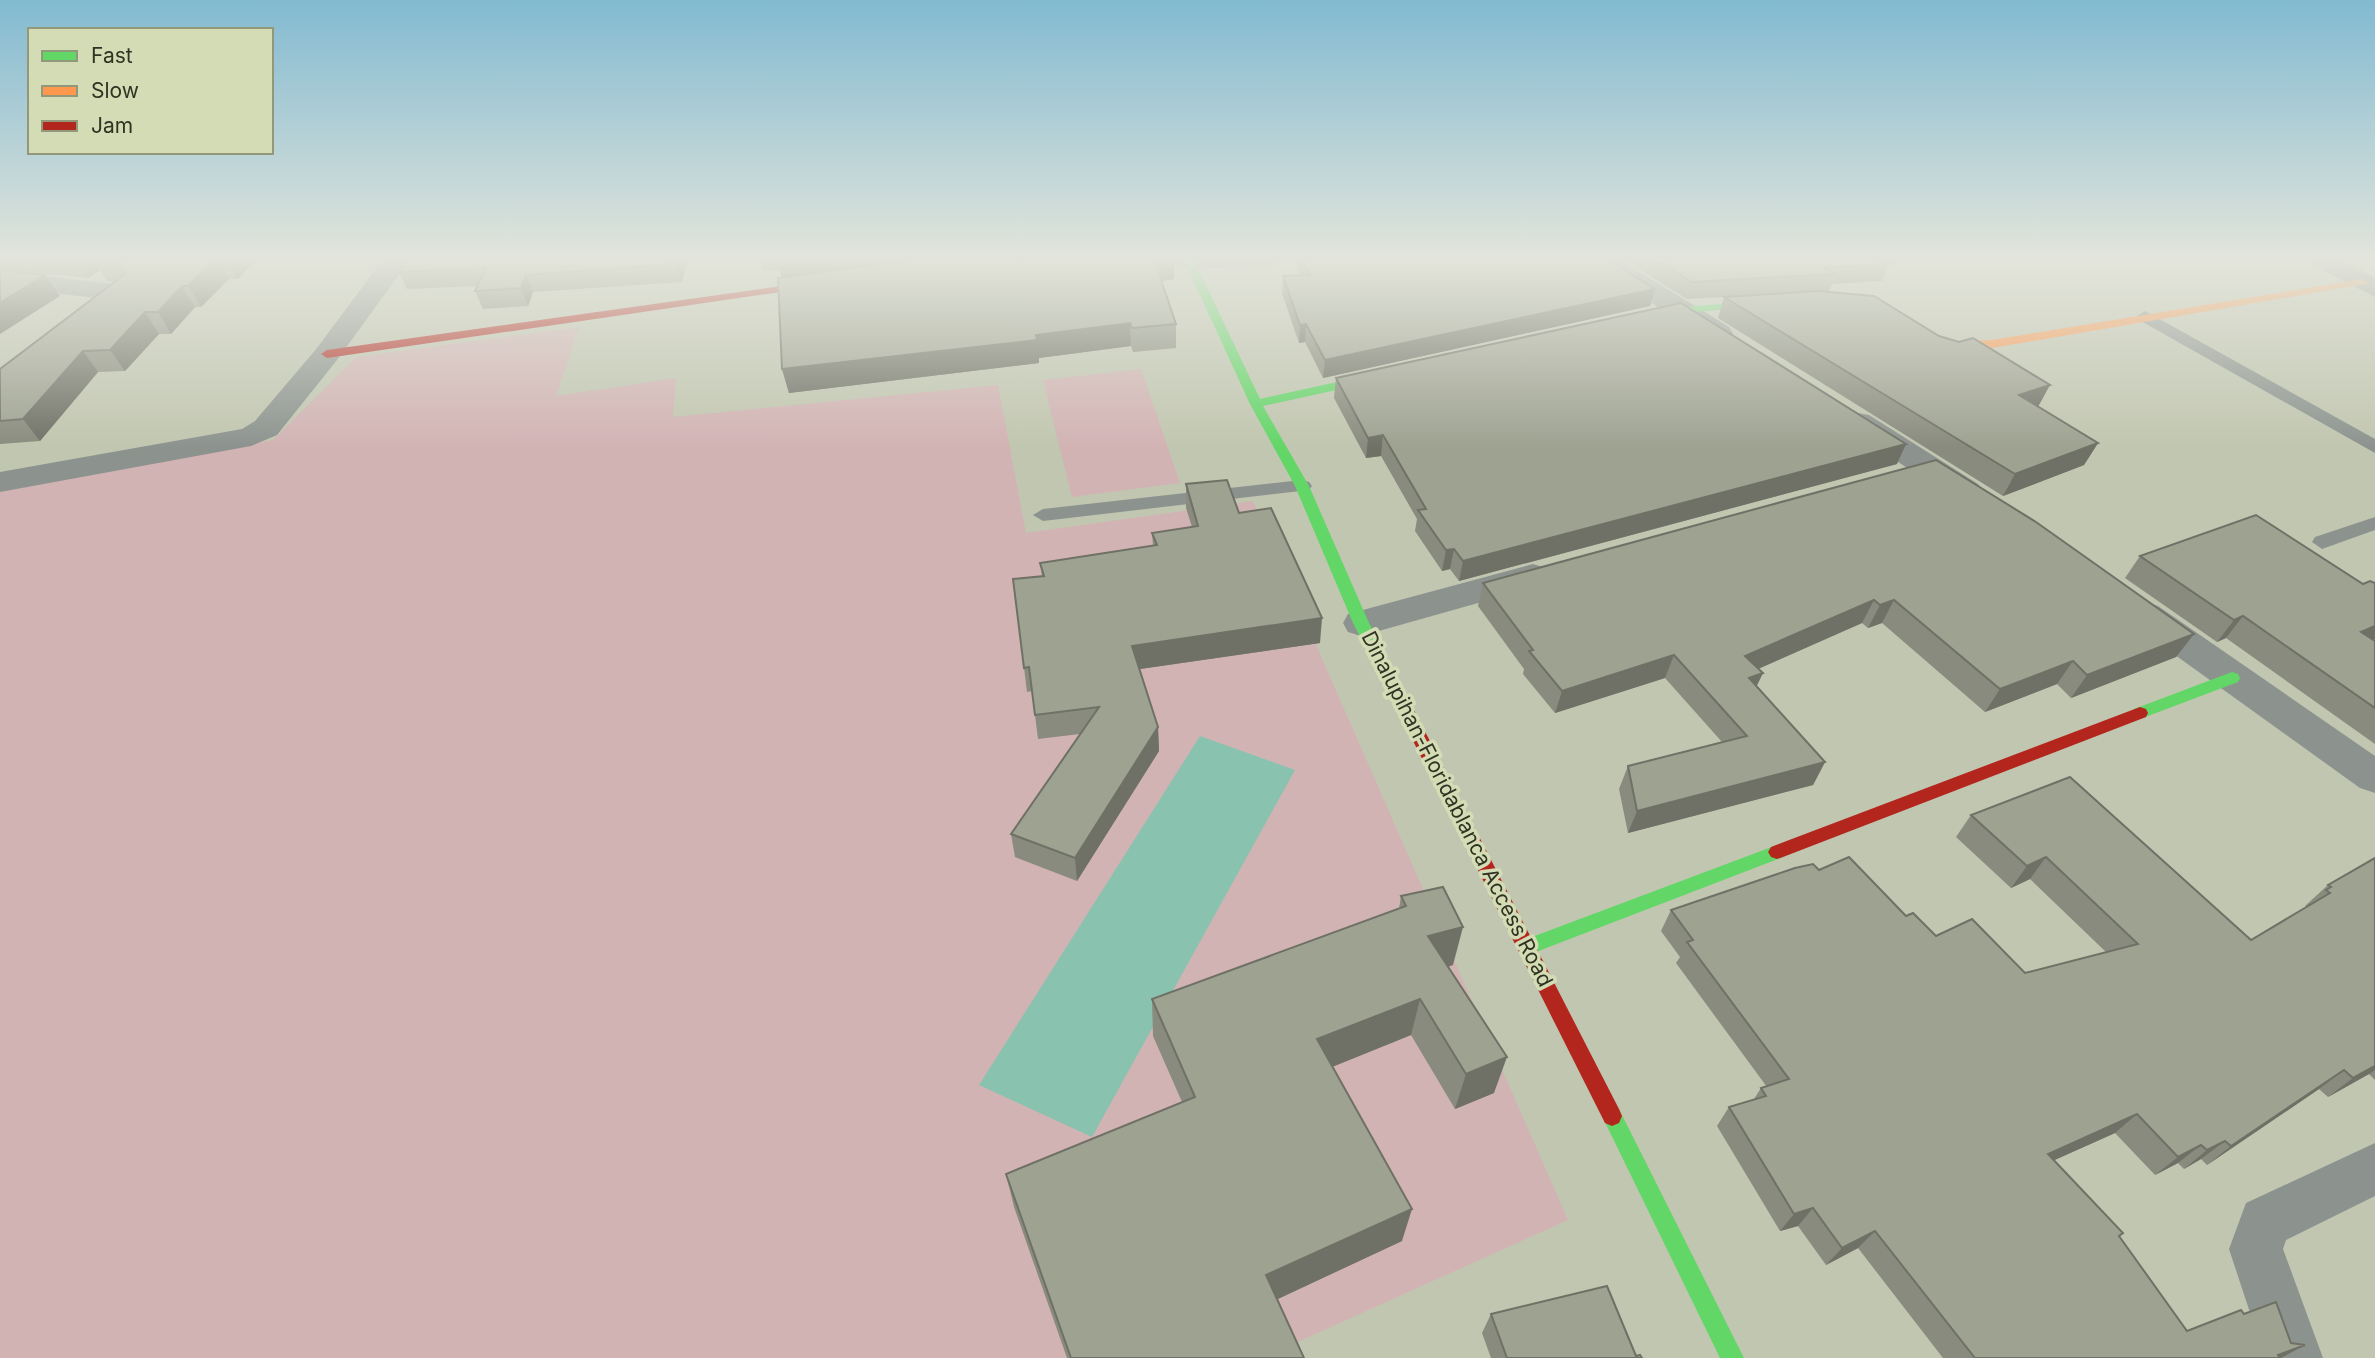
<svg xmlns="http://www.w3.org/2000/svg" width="2375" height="1358" font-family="Inter,sans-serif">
<rect width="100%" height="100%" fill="#c1c6b0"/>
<!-- green -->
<g fill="#d2b3b4">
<polygon points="579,327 556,396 676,378 673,417 998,385 1026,533 1253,501 1568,1220 1262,1358 0,1358 0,488 273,440 356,357"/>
<polygon points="1141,369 1180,483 1072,497 1043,380"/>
</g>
<!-- water -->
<polygon fill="#89c2af" points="1200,736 1295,770 1092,1137 979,1085"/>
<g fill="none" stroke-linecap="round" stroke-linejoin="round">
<!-- lane -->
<g fill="#8c938e" fill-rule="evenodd">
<polygon points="2145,311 2375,439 2375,453 2139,320 2137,316"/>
<polygon points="1302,480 1309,482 1312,486 1309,490 1043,521 1033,515 1043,509"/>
<polygon points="2375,517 2375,530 2322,549 2312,542 2315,537"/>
</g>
<!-- street -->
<g fill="#8c938e" fill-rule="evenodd">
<polygon points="384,258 411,258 337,360 277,435 251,446 0,492 0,472 242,429 255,421 317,348"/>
<polygon points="875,258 901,258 902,274 898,280 878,280 874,274"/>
<polygon points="1178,258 1281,258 1277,264 1268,266 1189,269 1180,267 1176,261"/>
<polygon points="1585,258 1617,258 1729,327 1733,333 1729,339 1719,342 1709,339 1589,264"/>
<polygon points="2307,258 2340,258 2375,278 2375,297 2311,264"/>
<polygon points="0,271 123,285 133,287 137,293 133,299 123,301 0,287"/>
<polygon points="1858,413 1869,415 1978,484 1983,491 1978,498 1966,501 1954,498 1847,429 1842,422 1847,415"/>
<polygon points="1533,564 1546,568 1551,576 1546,584 1361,636 1348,632 1343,623 1348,614"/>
<polygon points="2145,602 2158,606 2375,756 2375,793 2360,788 2132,624 2127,615 2132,606"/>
<polygon points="2375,1143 2375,1196 2286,1240 2283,1249 2323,1358 2265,1358 2229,1249 2246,1203"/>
</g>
<!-- fast -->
<g fill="#63d668" fill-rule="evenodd">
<polygon points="1183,258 1193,258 1260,399 1387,371 1393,375 1387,379 1263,406 1309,486 1369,623 1396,675 1394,679 1382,679 1353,623 1295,486 1250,404"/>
<polygon points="1772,300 1776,301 1776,305 1683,313 1641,322 1635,319 1683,307"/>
<polygon points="2232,672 2238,674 2240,678 2238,682 2140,719 2134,717 2132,713 2134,709"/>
<polygon points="1777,845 1783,847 1786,852 1783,857 1528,955 1521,953 1519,947 1521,941"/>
<polygon points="1612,1106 1619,1109 1744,1358 1720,1358 1602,1116 1605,1109"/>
</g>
<!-- slow -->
<polygon fill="#ff974d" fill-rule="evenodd" points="2362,279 2368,282 2366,284 1992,348 1935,351 1929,347 1935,343 1992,340"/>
<!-- jam -->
<g fill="#b3261e" fill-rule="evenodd">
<polygon points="831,279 837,282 835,284 327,358 321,354 327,350"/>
<polygon points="1388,669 1396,675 1619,1109 1622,1116 1619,1123 1612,1126 1605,1123 1380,675"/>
<polygon points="2140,707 2146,709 2148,713 2146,717 1783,857 1777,859 1771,857 1768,852 1771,847"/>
</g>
</g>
<!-- wall -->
<g fill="#888b7d">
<polygon points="0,258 257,258 238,279 229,279 201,307 195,307 171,334 159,334 125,371 98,372 40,441 0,444 0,369 115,282 107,281 100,270 88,278 0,269"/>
<polygon points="688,258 682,282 533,292 528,306 483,309 475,291 477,286 407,289 399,272"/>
<polygon points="759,258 874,258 872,265 903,261 902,258 1174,258 1174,279 1161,281 1176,324 1176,348 1133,352 1131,346 1039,358 1039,363 789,393 782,369 782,278 780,270 762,271"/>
<polygon points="1298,258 1606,258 1655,289 1650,306 1323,378 1305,342 1299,343 1282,293 1283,276 1300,275 1297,269"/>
<polygon points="1621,258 1909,258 1907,262 1889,263 1882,281 1832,284 1829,292 2038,407 2098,443 2084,465 2003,496 1718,318 1724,297 1741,296 1687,299"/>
<polygon points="1336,378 1897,464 1459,581 1450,569 1442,571 1415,531 1417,519 1381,456 1366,458 1334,398"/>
<polygon points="1936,460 2194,634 2176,657 2071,698 2057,684 1985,712 1882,623 1868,628 1862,623 1758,669 1757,686 1825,762 1813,785 1628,833 1619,789 1628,766 1722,742 1665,678 1555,713 1523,674 1524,669 1478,606 1483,583"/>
<polygon points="1186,484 1239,513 1320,643 1140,669 1158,727 1159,751 1077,881 1015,857 1011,834 1080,734 1038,739 1032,691 1027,692 1013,579 1042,576 1040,563 1153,545 1152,533 1192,527 1186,508"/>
<polygon points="2140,556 2363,584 2375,583 2375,639 2373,640 2375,641 2375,744 2226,638 2217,642 2125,578"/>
<polygon points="1971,815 2251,940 2307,907 2305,906 2328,885 2375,858 2375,1080 2369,1074 2328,1097 2319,1089 2207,1165 2201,1159 2184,1169 2178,1163 2155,1175 2115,1133 2054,1160 2119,1236 2187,1331 2244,1314 2291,1343 2305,1345 2281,1358 1943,1358 1858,1248 1826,1265 1798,1226 1780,1231 1717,1126 1729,1107 1754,1099 1761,1088 1767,1087 1676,963 1680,957 1661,931 1671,910 1819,870 1906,916 1936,936 2025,973 2106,952 2030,879 2011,888 1956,837"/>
<polygon points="1401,896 1453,965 1448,967 1494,1093 1455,1109 1411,1035 1332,1067 1402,1241 1277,1299 1304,1358 1067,1358 1014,1207 1006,1174 1182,1102 1153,1036 1152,999 1399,909"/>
<polygon points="1491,1314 1636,1356 1642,1358 1491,1358 1482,1333"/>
</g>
<!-- shaded-wall -->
<g fill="#6f7166">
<polygon points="74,258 116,258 93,260 100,270 88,278"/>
<polygon points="217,258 229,279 201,307 188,286"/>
<polygon points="226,258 257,258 238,279"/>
<polygon points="678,258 688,258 682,282 676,264"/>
<polygon points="777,258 874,258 872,267 782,280"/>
<polygon points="903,258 939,258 904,263"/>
<polygon points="1162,258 1174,258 1174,279 1155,282 1154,259"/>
<polygon points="45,275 60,296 0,334 0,303"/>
<polygon points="526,275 533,292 528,306 521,288"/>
<polygon points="182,286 195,307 171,334 158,312"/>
<polygon points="1655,289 1650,306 1323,378 1325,360"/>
<polygon points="145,312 159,334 125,371 110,350"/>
<polygon points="1130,323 1131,346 1039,358 1039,363 789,393 782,369"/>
<polygon points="1306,324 1305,342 1299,343 1300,325"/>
<polygon points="83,351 98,372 40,441 23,419"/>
<polygon points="2050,385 2038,407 2019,395"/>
<polygon points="1383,435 1381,456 1366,458 1368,438"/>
<polygon points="2098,443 2084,465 2003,496 2015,474"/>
<polygon points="1906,444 1897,464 1459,581 1463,561"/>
<polygon points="1454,549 1450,569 1442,571 1446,550"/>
<polygon points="1874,600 1862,623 1735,679 1745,656"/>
<polygon points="1894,600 1882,623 1868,628 1880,605"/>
<polygon points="2243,616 2226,638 2217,642 2234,620"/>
<polygon points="1322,618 1320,643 1133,670 1132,646"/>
<polygon points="2375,626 2375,639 2341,654 2361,632"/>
<polygon points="2194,634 2176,657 2071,698 2087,675"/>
<polygon points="1674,655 1665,678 1555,713 1562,691"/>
<polygon points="2073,661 2057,684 1985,712 2000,689"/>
<polygon points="1763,673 1752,696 1749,678"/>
<polygon points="1158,727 1159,751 1077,881 1075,858"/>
<polygon points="1825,762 1813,785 1628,833 1637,811"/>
<polygon points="2046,857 2030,879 2011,888 2027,866"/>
<polygon points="1463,927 1453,965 1419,974 1428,936"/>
<polygon points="1420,999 1411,1035 1312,1075 1317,1039"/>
<polygon points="1507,1057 1494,1093 1455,1109 1466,1074"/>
<polygon points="2375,1066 2375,1070 2369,1074 2328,1097 2353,1078"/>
<polygon points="2344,1070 2319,1089 2207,1165 2231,1146"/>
<polygon points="2137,1114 2115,1133 2028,1172 2048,1154"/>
<polygon points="2225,1141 2201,1159 2184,1169 2207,1150"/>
<polygon points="2201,1145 2178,1163 2155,1175 2178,1157"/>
<polygon points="1813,1208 1798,1226 1780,1231 1794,1214"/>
<polygon points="1412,1209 1402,1241 1263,1306 1266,1275"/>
<polygon points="1875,1231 1858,1248 1826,1265 1842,1248"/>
<polygon points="2305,1345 2281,1358 2273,1358 2278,1355"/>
</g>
<!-- building -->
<g fill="#9ea291" stroke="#6f7166" stroke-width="2">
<polygon points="94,258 216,258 188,286 182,286 158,312 145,312 110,350 83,351 23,419 0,421 0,369 125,274 120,263 93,260"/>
<polygon points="408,258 678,258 676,264 526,275 521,288 475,291 486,268 399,272"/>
<polygon points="927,258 1162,258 1154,259 1176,324 1132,328 1130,323 1036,335 1037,340 782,369 778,278"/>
<polygon points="1302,258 1606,258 1655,289 1325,360 1306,324 1300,325 1283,276 1310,275"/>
<polygon points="1654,258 1884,258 1890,264 1824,268 1835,274 1692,282"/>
<polygon points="0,270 45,275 0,303"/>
<polygon points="1818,291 1874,296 1939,336 1959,342 1973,338 2050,385 2019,395 2098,443 2015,474 1724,297"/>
<polygon points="1681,303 1906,444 1463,561 1454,549 1446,550 1418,510 1426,509 1383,435 1368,438 1336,378"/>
<polygon points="1936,460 2036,522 2194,634 2087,675 2073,661 2000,689 1894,600 1880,605 1874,600 1745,656 1763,673 1749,678 1825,762 1637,811 1628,766 1747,736 1674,655 1562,691 1529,651 1533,650 1483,583"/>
<polygon points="1227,480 1239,513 1271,508 1322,618 1132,646 1158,727 1075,858 1011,834 1099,707 1035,715 1029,667 1024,668 1013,579 1044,576 1040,563 1157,545 1152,533 1198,526 1186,484"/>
<polygon points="2256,515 2363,584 2370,581 2375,583 2375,626 2361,632 2375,641 2375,708 2243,616 2234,620 2140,556"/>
<polygon points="2070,777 2251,940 2330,893 2326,890 2331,887 2328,885 2375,858 2375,1066 2353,1078 2344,1070 2231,1146 2225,1141 2207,1150 2201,1145 2178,1157 2137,1114 2048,1154 2123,1233 2119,1236 2187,1331 2241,1310 2244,1314 2276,1302 2291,1343 2305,1345 2278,1355 2280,1358 1975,1358 1875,1231 1842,1248 1813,1208 1794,1214 1729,1107 1766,1096 1761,1088 1789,1079 1687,942 1693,940 1671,910 1795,868 1813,864 1819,870 1849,857 1906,916 1913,913 1936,936 1972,919 2025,973 2138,944 2046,857 2027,866 1971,815"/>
<polygon points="1443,887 1463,927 1428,936 1507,1057 1466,1074 1420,999 1317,1039 1412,1209 1266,1275 1304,1358 1071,1358 1006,1174 1195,1097 1152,999 1406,906 1401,896"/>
<polygon points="1607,1286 1636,1356 1640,1355 1642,1358 1507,1358 1491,1314"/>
</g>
<!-- sky -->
<linearGradient id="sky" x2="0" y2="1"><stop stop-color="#82bad1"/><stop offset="0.58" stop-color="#e3e5db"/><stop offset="1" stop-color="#e3e5db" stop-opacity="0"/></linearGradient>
<rect width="2375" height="448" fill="url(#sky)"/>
<g text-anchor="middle" stroke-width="7" stroke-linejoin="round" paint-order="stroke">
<!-- street labels -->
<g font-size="21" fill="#303323" stroke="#d3dcb4">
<text transform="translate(1457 809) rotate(63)" y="7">Dinalupihan-Floridablanca Access Road</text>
</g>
</g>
<!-- legend -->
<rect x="28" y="28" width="245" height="126" fill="#d3dcb4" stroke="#92987a" stroke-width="2"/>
<rect x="42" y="51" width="35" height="10" fill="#63d668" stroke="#92987a" stroke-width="2"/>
<text x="91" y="63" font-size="21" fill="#303323">Fast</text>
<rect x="42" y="86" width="35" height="10" fill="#ff974d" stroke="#92987a" stroke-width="2"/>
<text x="91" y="98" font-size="21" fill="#303323">Slow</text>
<rect x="42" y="121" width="35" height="10" fill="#b3261e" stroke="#92987a" stroke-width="2"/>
<text x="91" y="133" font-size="21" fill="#303323">Jam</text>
</svg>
